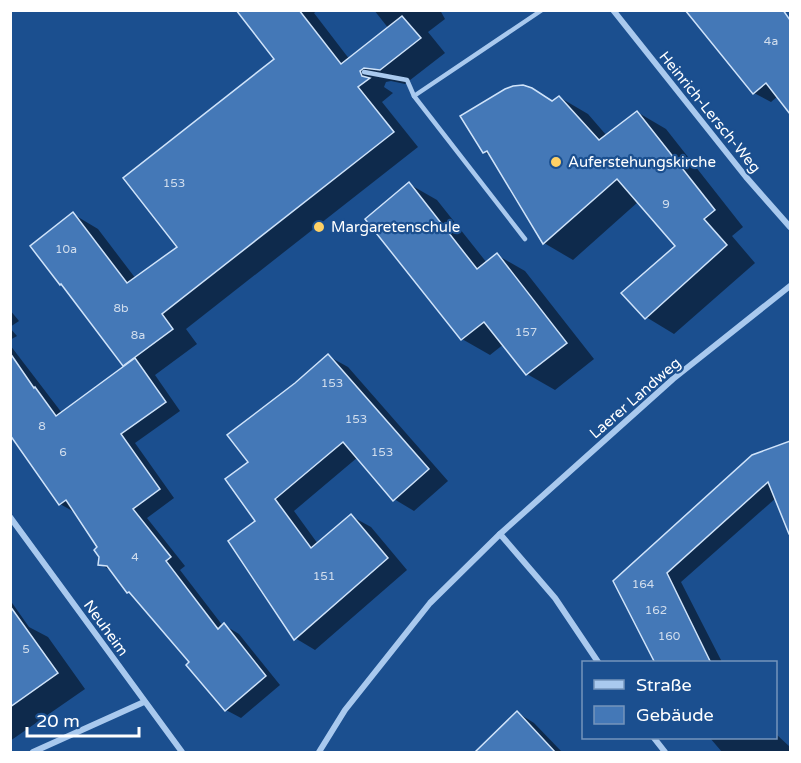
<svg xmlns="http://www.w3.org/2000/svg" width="801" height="763" font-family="'Varela Round',sans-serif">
<rect width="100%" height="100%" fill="#1b4f8f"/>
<!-- shadow -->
<g fill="#0007">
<polygon points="238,10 318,10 314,13 350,60 389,29 374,10 440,10 445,19 428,32 445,53 405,84 391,81 386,82 384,87 393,93 382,102 418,147 186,329 197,344 155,375 180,411 135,443 174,498 147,518 185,566 180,570 223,626 224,625 239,634 280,685 241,718 226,710 191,663 132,594 128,592 113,572 100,564 99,547 76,513 60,504 10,433 10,345 62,413 126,366 124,365 73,214 98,229 136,279 179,247 276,59"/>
<polygon points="785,15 790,18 790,111 778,96 771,102 754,93"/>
<polygon points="559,97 588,114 607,136 637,112 666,129 743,227 732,236 755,263 674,334 646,317 677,246 638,202 573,260 544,243 492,157 484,152"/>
<polygon points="409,184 437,200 487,263 497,255 525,271 594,359 555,390 527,374 504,344 490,355 462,339"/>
<polygon points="10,310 19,321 10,327"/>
<polygon points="10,328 17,336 10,340"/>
<polygon points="328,356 348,367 448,481 414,511 394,499 358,457 294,511 318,544 351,516 371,527 407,570 315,650 295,638 258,521 250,463 296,384"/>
<polygon points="790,443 790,535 776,498 681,582 722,662 657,662 615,582 753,457"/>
<polygon points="10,600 29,627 48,637 85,689 10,741"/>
<polygon points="518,713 534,723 562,752 476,752"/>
<polygon points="776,734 790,747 790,752 722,752 710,738 776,738"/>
</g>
<!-- building -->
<g fill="#4478b7" stroke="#cfe3fa" stroke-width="1.5">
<polygon points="236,10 299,10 341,64 402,16 421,38 380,70 364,68 360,71 362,76 370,78 358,87 394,132 162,314 173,329 123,366 61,284 60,285 30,246 73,212 127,283 177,247 123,178 274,59"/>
<polygon points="685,10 783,10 790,20 790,114 766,83 753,94"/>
<polygon points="523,85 532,88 552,101 559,96 599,140 637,111 715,210 704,219 727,245 645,319 621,293 675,246 617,179 543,244 487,151 483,153 460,116 505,89 513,86"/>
<polygon points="409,182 477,269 497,253 567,343 526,375 484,322 461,340 365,219"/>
<polygon points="10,353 34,388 35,387 56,416 135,358 166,402 121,434 160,489 133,509 171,557 166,561 218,629 224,623 266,676 225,711 186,665 189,662 129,592 127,593 107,566 98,565 99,557 94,550 97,547 66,500 59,505 10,435"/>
<polygon points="328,354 429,469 393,501 343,442 275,499 311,548 351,514 388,558 294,640 228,541 255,521 225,479 248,462 227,435 295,383"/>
<polygon points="790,441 790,534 789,534 768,482 667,573 711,663 655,663 613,581 752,455"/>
<polygon points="10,606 58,673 10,707"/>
<polygon points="517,711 556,753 474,753"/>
</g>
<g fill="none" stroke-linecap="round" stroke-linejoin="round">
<!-- service -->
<g stroke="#a9c9ee" stroke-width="4.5">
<polyline points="364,72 407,80 414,96 525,239"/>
<polyline points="414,96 542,10"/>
</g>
<!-- minor -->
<g stroke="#a9c9ee" stroke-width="6">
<polyline points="613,10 746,177 790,227"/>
<polyline points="10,517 182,752"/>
<polyline points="500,534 555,598 598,662"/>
<polyline points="654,738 665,752"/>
<polyline points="33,752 144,702"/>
<polyline points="319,752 345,710 430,603 500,534 673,379 790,286"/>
</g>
</g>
<!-- markers -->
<g fill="#ffd166" stroke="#1b4f8f" stroke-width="2">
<circle cx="556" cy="162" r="6"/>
<circle cx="319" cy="227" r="6"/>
</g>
<g text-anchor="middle" stroke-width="4.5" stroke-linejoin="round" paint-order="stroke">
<!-- number labels -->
<g font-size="12" fill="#d0dded">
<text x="771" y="45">4a</text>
<text x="174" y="187">153</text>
<text x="666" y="208">9</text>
<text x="66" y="253">10a</text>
<text x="121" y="312">8b</text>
<text x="526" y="336">157</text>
<text x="138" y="339">8a</text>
<text x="332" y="387">153</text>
<text x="356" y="423">153</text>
<text x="42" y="430">8</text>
<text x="63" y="456">6</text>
<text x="382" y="456">153</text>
<text x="135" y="561">4</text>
<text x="324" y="580">151</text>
<text x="643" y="588">164</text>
<text x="656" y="614">162</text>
<text x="669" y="640">160</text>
<text x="26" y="653">5</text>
</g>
<!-- street labels -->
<g font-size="15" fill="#fff" stroke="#1b4f8f">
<text transform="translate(710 112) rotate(51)" y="5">Heinrich-Lersch-Weg</text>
<text transform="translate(635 398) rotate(-41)" y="5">Laerer Landweg</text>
<text transform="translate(106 628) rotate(54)" y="5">Neuheim</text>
</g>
<!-- poi labels -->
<g font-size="15" fill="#fff" stroke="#1b4f8f" text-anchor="start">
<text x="568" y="167">Auferstehungskirche</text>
<text x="331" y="232">Margaretenschule</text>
</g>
</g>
<!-- border -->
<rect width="801" height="763" fill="none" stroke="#ffffff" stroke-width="24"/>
<!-- legend -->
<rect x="582" y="661" width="195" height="78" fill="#1b4f8f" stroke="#7695bc" stroke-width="1.5"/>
<rect x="594" y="680" width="30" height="9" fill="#a9c9ee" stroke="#7695bc" stroke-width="1.5"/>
<text x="636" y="691" font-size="18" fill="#ffffff">Straße</text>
<rect x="594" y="706" width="30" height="18" fill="#4478b7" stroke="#7695bc" stroke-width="1.5"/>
<text x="636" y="721" font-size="18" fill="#ffffff">Gebäude</text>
<!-- scale -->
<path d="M27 727v9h112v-9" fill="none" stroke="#ffffff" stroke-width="3"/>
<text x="36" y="727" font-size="18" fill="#ffffff" stroke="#1b4f8f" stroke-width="4.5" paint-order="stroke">20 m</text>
</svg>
